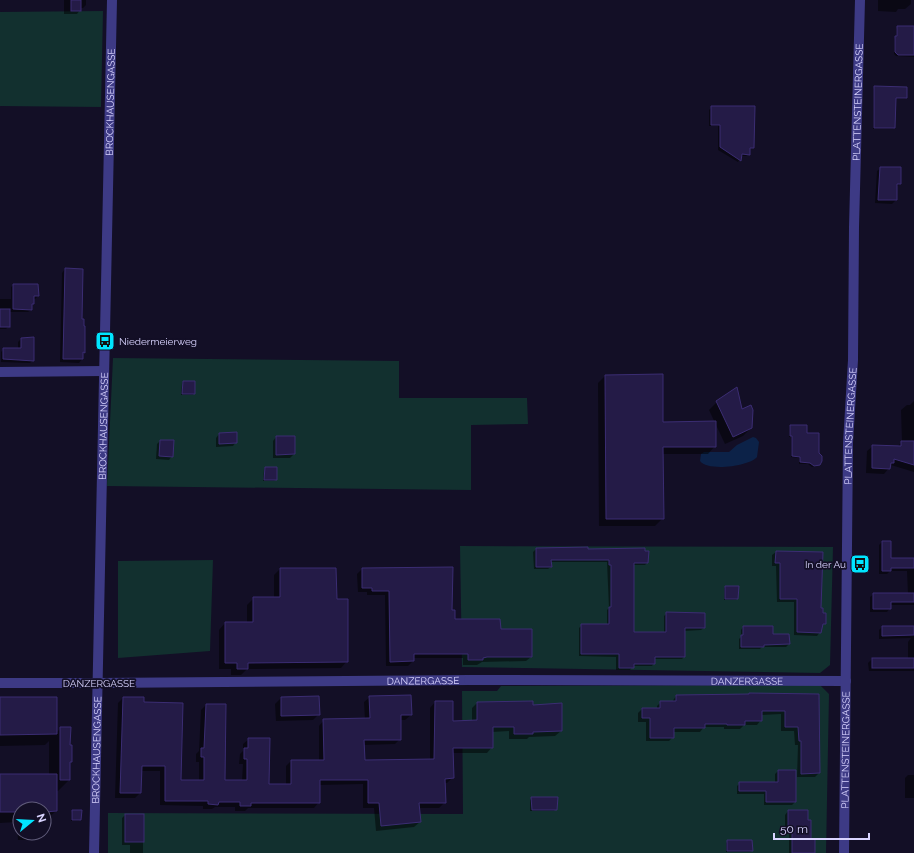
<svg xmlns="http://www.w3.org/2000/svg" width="914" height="853" font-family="Raleway,sans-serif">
<rect width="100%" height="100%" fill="#130f26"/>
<!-- green -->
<g fill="#12302f">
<polygon points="103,11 101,107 0,106 0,12"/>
<polygon points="113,358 399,361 399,398 527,398 528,424 471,425 471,490 107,486"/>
<polygon points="460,546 833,547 830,665 820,673 462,667"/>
<polygon points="213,560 210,651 118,658 118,561"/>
<polygon points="820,685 829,694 826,853 108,853 108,813 463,814 462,691 497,691 501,686"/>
</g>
<!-- water -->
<path fill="#0c2248" d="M753,437L756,438L759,442L757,457C750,466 708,472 700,461L701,454L704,452H729L737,445Z"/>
<!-- shadow -->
<g fill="#0007">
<polygon points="64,0 86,0 86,5 83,8 80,8 80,10 77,14 64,14"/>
<polygon points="878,0 911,0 911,4 905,9 898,9 896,12 878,11"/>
<polygon points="898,27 914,27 914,57 896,56 894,54 894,39 896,37 896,29"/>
<polygon points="875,87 906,98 905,99 895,99 894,127 893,129 873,129 873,89"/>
<polygon points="712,107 753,147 749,150 749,154 746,156 741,156 738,162 718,150 718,126 709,126 709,110"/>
<polygon points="881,168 900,184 896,187 896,200 892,204 875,203 877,171"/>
<polygon points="65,269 81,320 84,352 82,354 82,359 79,363 60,362 62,273"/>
<polygon points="14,285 38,285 38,296 35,299 33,299 31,310 28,312 9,312 9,326 6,329 0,329 0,299 11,299 11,287"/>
<polygon points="21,339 33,360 30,363 1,362 1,352 4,349 18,349 18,342"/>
<polygon points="605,376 662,423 715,446 708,454 662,454 663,518 655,526 599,526 598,383"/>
<polygon points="183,382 194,393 193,395 181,395 182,383"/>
<polygon points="914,401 914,472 891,465 889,468 884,474 866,473 867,451 873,446 897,447 902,442 901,410 907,405 910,405"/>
<polygon points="717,402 741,410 751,428 743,436 725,444 709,410"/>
<polygon points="790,426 806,434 819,464 817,466 812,467 808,464 799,464 799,458 791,457 791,437 789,437 789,427"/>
<polygon points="219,434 236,442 233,446 216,447 216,438"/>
<polygon points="276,437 294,454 290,458 273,458 273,441"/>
<polygon points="160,441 172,456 169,460 156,459 157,444"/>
<polygon points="265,468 276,480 274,481 263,481 264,469"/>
<polygon points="882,542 890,559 914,559 914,605 890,605 890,608 887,612 870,612 870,597 874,594 908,594 907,571 890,571 887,574 879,574 879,545"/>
<polygon points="536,549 644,549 647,563 645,565 633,565 633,633 664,633 664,616 667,613 704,628 701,630 684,631 684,657 682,659 654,659 654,663 652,666 633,666 630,670 616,670 616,657 579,656 579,628 582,625 607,625 607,610 609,608 607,562 550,562 551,567 548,569 534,569 533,552"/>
<polygon points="776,552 820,609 825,623 821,626 820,632 817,636 794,635 794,602 777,602 776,566 772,566 772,555"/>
<polygon points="280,569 336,600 347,661 341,668 247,669 241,675 231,675 231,669 219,669 219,630 225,623 247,623 247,605 254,598 274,598 274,575"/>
<polygon points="362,569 451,611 454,620 500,630 531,657 526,661 482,662 477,665 463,665 463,658 413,658 413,661 408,666 386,666 385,595 367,595 367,592 358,592 357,574"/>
<polygon points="725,587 737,599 736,600 724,600 724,588"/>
<polygon points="743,627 772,635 789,644 786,647 762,647 760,649 739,649 739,639 741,637 741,630"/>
<polygon points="882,627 914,627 914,671 869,671 868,663 872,659 908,659 908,642 911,638 879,639 879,630"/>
<polygon points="818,695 819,773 815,777 797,777 798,745 795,745 794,731 781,731 781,714 761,715 761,720 757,725 744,725 740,729 724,729 724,727 704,727 700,732 673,732 673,737 669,741 646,741 646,722 638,722 638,713 642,709 657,709 657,706 661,702 672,702 676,696"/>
<polygon points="370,697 411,715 405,720 400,720 400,739 395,744 363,745 364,761 430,760 430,708 435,702 452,722 472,721 472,708 477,703 532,706 561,704 561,731 555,736 529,737 527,739 509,739 509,731 492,732 492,747 487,753 452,753 452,778 447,783 444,783 445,802 439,808 419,808 420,822 414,827 376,831 374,808 363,808 363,784 319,785 319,802 314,808 248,808 245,811 235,811 235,807 215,807 212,809 203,809 203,806 160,805 160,771 141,771 140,793 135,798 115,798 118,703 123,698 143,703 180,780 199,781 199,762 196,762 196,754 199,751 201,710 206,705 224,781 242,781 243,764 239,764 240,754 243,751 243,744 249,739 268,785 286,785 286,766 291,761 319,761 319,726 324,720 365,720 364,702"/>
<polygon points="0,698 56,733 61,728 69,746 71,761 69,763 69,780 58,791 56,791 56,811 44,822 44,809 20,809 20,833 40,833 32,840 18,840 17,822 0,823 0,775 49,775 49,741 45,745 0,746"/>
<polygon points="281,698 319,714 313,720 276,721 275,704"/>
<polygon points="778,771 795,802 792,805 764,805 764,794 737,794 737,786 740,783 775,783 775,774"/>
<polygon points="908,775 914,775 914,798 905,798 905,778"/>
<polygon points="532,798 556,809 554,811 530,811 530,800"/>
<polygon points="72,811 80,819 79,821 71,821 71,813"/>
<polygon points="788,811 810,840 814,853 789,853 789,834 785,834 785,815"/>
<polygon points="125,815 143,815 143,853 130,853 130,845 122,845 122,818"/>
<polygon points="728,841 752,851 750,852 726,852 726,843"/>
</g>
<!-- building -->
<g fill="#241b47" stroke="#3b2d73">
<rect x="71" y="0" width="10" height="11"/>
<polygon points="897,26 914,26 914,55 898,55 895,52 895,36 897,36"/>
<polygon points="874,86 907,87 907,98 896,98 895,128 874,128"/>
<polygon points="711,106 755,106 754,148 750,148 750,155 742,154 741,161 720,147 720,125 711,125"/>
<polygon points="880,167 901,167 901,184 897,184 897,200 878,200"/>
<polygon points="65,268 83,269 82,319 84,319 84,326 85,326 85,353 83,352 83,359 63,359"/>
<polygon points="13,284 38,284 39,296 34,296 34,304 32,304 32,310 13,309"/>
<rect x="0" y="309" width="10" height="18"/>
<polygon points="34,337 34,361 3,359 3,348 21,348 21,338"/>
<polygon points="663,374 663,422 716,421 716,447 663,447 664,519 606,519 605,375"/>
<polygon points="183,381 195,381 195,394 182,394"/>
<polygon points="737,387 742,409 751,405 753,410 752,428 733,437 716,401"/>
<polygon points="790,425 807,425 807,433 819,433 819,453 822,456 822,461 820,465 814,466 810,463 800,462 800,457 792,456 792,436 790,436"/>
<polygon points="237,432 237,443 219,444 219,433"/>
<polygon points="276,436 295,436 295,454 276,455"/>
<polygon points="160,440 174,440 173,457 159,456"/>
<polygon points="901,441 914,441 914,465 894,459 894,463 891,463 890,469 872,468 872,445 901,446"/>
<polygon points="265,467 277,467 277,480 264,480"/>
<polygon points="882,541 891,541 891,558 914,558 914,568 891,568 891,571 882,571"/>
<polygon points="588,547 588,549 645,548 645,551 649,551 648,563 634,563 634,632 666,632 666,612 705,613 705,628 685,628 685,657 655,657 655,664 634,664 634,668 619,668 619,654 581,654 581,624 609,624 609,607 611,607 611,565 609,565 609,560 551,560 552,567 536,567 536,548"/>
<polygon points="776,551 823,552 821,608 823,608 823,613 826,613 826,624 823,624 821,633 797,632 797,599 780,599 780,563 775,563"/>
<polygon points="453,567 452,610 455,610 455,619 500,619 501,629 532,629 532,657 487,657 483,658 483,660 468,660 468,654 414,654 414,661 390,662 389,591 372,591 372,588 362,588 362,568"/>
<polygon points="280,568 336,568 337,599 348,599 348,662 248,663 248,669 237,669 237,663 225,663 225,622 253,622 253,597 280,597"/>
<polygon points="725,586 739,586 738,599 725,599"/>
<polygon points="873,593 914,593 914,602 891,602 891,609 873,609"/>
<polygon points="743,626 773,626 773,634 789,634 790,644 764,645 764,647 741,647 741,635 743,635"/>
<polygon points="882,626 914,626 914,635 882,636"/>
<rect x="872" y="658" width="42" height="10"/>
<polygon points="749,693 819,694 820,773 801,774 801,741 799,741 798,727 785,727 785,711 762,711 762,721 745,721 745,725 727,725 727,724 705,724 705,728 674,728 674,738 650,738 650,718 642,718 642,708 660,708 660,701 676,701 676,695 749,694"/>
<polygon points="411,695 412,715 401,715 401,740 364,740 365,760 434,759 435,701 453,701 453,721 477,720 477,702 533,701 533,705 562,703 562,731 533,732 533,734 514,734 514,727 493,727 493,748 453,748 454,778 445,779 446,803 419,803 421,822 381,826 379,803 368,803 368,780 320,780 320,803 251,803 251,806 240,806 240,802 219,802 218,805 208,804 208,801 165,801 165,766 142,766 141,793 120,793 123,697 144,697 144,702 183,703 181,780 204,780 204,757 201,757 201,748 204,748 206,704 226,704 225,780 247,780 247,759 244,759 244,748 248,748 248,738 270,738 269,784 291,784 291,760 324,760 323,719 370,718 369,696"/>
<polygon points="319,696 320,715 281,716 281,697"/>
<polygon points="0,697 57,697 57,734 0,735"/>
<polygon points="60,727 71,727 70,745 72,745 72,762 70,762 70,780 60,780"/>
<polygon points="778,770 796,770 796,802 766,802 766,791 739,791 739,782 778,782"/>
<polygon points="0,774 57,774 57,811 44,812 44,809 20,809 20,812 0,812"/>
<polygon points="531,797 558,797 557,810 532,810"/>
<polygon points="72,810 82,810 81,820 72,820"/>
<polygon points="788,810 808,810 808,820 811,820 811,839 815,839 815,853 792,853 792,831 788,831"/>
<rect x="125" y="814" width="19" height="28"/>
<polygon points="727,840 752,840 753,851 727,851"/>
</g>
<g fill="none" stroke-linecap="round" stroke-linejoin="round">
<!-- pedestrian -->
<path stroke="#3d3a85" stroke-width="10" id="s1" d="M97,683L469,680"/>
<!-- minor -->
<g stroke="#3d3a85" stroke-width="10">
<polyline points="0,372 104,371"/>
<path id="s2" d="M469,680L846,681"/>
<polyline points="0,683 97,683"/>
<path id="s3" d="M94,853L112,0"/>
<path id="s4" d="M844,853L848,443L853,360L854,227L860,0"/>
</g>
</g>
<!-- icons -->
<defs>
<g id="bus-square" transform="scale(1)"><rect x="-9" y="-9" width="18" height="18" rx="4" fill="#00e5ff" stroke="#130f26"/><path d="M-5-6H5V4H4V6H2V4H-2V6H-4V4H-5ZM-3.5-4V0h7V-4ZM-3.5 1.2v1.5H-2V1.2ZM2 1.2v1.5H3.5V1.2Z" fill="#111"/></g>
</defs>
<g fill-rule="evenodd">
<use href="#bus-square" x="105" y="341"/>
<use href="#bus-square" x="860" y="564"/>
</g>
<g text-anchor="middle" stroke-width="3.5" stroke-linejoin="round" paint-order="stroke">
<!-- street labels -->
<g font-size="10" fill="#d9d4ff" stroke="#130f26">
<text dy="4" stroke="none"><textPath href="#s3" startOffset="751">BROCKHAUSENGASSE</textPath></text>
<text dy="4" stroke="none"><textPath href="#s4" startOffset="751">PLATTENSTEINERGASSE</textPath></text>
<text dy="4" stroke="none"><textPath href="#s4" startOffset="427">PLATTENSTEINERGASSE</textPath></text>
<text dy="4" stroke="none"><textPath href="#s3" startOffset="427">BROCKHAUSENGASSE</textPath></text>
<text dy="4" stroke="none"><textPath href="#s1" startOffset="326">DANZERGASSE</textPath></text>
<text dy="4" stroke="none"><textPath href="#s2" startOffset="278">DANZERGASSE</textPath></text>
<text x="99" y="687">DANZERGASSE</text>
<text dy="4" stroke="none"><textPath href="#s3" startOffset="103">BROCKHAUSENGASSE</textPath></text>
<text dy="4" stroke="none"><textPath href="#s4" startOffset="103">PLATTENSTEINERGASSE</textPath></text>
</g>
<!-- poi labels -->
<g font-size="10" fill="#d9d4ff" stroke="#130f26" text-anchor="start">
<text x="119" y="345">Niedermeierweg</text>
<text x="846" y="568" text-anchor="end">In der Au</text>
</g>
</g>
<!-- north arrow -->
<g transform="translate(32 821) rotate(72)"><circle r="19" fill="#130f26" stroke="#625e7d"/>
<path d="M0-3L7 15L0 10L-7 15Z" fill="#00e5ff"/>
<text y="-6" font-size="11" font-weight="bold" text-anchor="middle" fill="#d9d4ff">N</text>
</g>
<!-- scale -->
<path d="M774 833v6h95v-6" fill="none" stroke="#d9d4ff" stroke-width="2"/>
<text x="780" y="833" font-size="12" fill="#d9d4ff" stroke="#130f26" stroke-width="3" paint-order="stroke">50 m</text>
</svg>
